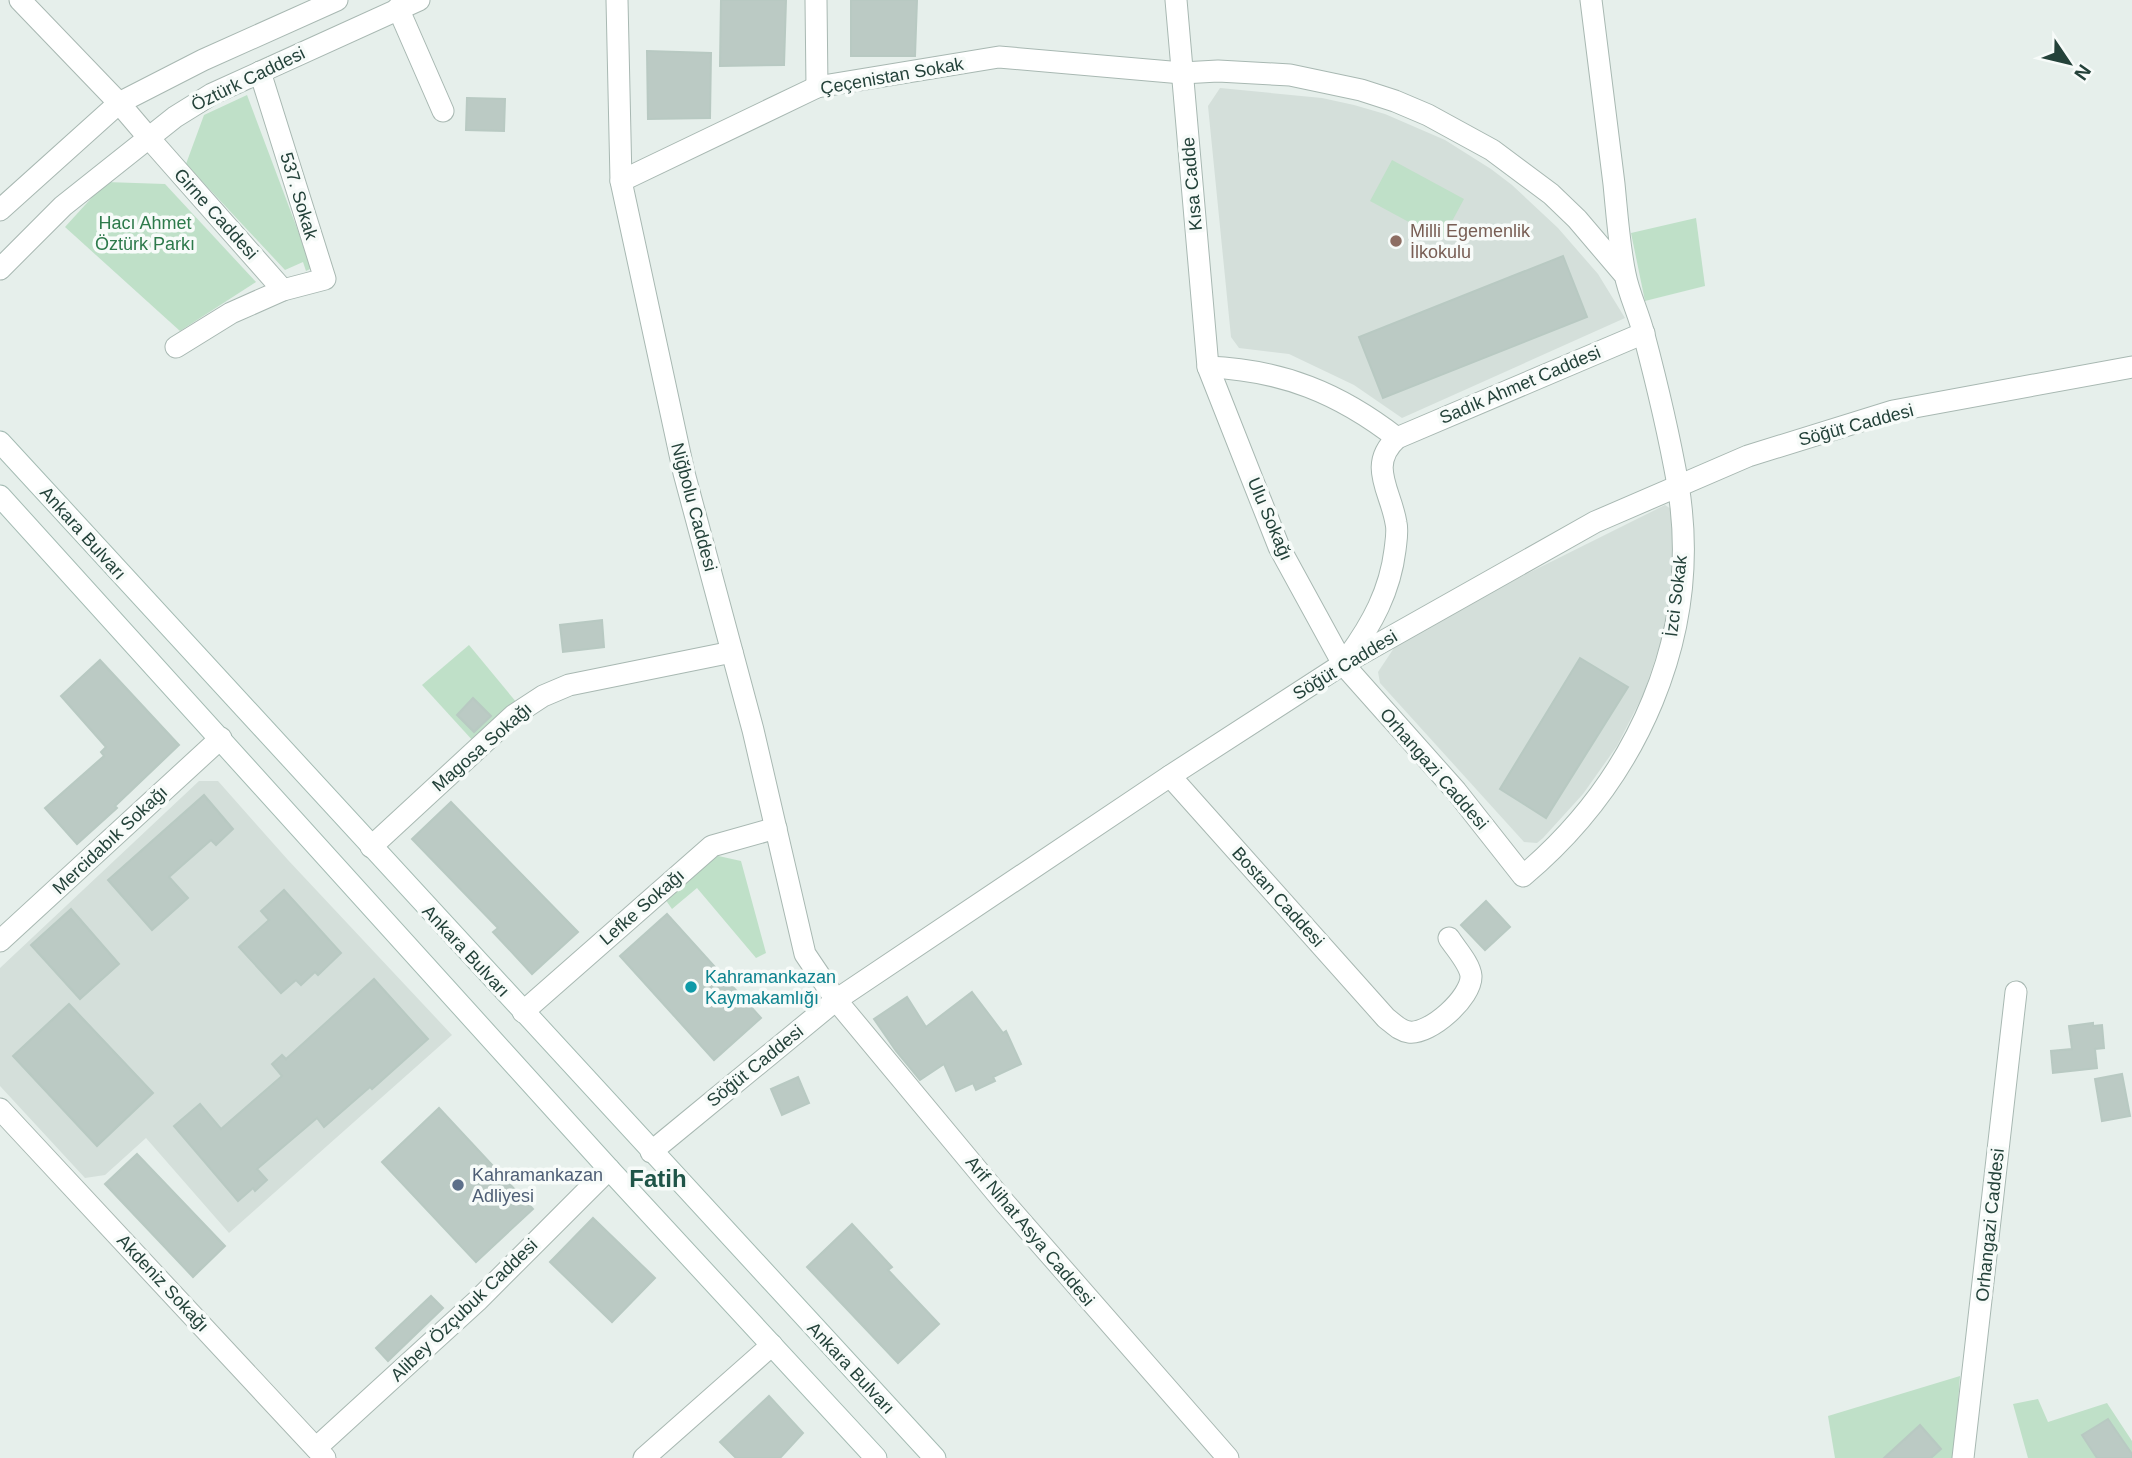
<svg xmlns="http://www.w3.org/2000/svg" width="2132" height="1458" font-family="Helvetica,sans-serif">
<rect width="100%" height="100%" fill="#e6efeb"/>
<!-- built -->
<g fill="#d4dfda">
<polygon points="1220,88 1322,98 1354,105 1385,114 1445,140 1491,169 1512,185 1558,228 1598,274 1625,318 1402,418 1354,385 1289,354 1239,348 1231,337 1208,106"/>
<polygon points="1665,505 1677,513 1675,575 1663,635 1644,693 1617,746 1583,794 1543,838 1537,843 1524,842 1380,683 1378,672 1402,636"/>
<polygon points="199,781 218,781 288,860 452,1035 229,1233 146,1138 105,1175 85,1178 0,1086 0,968"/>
</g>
<!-- green -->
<g fill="#bfe0c8">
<polygon points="247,95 312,268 306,271 303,262 285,270 186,164 204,115"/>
<polygon points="1392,160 1464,199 1442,240 1370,201"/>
<polygon points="106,182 165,184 256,282 180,331 65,227"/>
<polygon points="1696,218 1705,286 1645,301 1631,233"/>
<polygon points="469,645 517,703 474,742 422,685"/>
<polygon points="714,855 741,861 766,953 756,958 697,888 672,909 665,899"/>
<polygon points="1960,1376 1954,1458 1835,1458 1828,1416"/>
<polygon points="2038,1399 2048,1422 2107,1403 2132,1441 2132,1458 2028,1458 2013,1404"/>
</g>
<!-- building -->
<g fill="#bbcac4" stroke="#b8c9c2" stroke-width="2">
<polygon points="721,0 786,0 784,65 720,66"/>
<polygon points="851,0 917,0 915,56 851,56"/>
<polygon points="647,51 711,53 710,118 648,119"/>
<polygon points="467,98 505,99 504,131 466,130"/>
<polygon points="1563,256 1587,317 1383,398 1359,337"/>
<polygon points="602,620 604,647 563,652 560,625"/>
<polygon points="1580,658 1628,687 1546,818 1500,789"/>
<polygon points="100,660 179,745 115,806 117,808 77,844 45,808 104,756 101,752 106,747 61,696"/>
<polygon points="473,698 491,716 474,732 457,715"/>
<polygon points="204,795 233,829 216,845 211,840 169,877 188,898 152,930 108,880"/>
<polygon points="451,802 578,932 532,974 493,932 498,928 412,839"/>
<polygon points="284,890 341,953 318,975 315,972 301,985 296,980 281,993 239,947 269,920 261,911"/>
<polygon points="1486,901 1510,927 1485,950 1461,925"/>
<polygon points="71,909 119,964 80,999 31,945"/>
<polygon points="667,914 761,1018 714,1060 620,956"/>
<polygon points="374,979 428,1039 372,1089 370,1087 324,1127 317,1118 257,1169 267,1180 255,1191 253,1188 238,1201 174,1126 200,1104 221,1129 282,1076 272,1064 282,1055 286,1059"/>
<polygon points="972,992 1003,1033 1006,1031 1021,1064 993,1077 995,1081 976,1090 973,1083 956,1091 944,1064 920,1080 896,1051 874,1019 907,997 926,1027"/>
<polygon points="69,1004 153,1093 97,1146 13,1056"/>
<polygon points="2093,1023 2093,1026 2102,1025 2104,1048 2095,1049 2097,1068 2053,1073 2051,1051 2072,1049 2069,1026"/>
<polygon points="2122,1074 2130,1116 2102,1121 2095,1079"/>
<polygon points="798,1077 809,1103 782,1115 771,1089"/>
<polygon points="439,1108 533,1209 476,1262 382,1162"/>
<polygon points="137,1154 225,1246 193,1277 105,1184"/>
<polygon points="593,1218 655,1278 612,1322 550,1262"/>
<polygon points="852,1224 892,1267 888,1270 939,1324 898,1363 807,1267"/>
<polygon points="431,1296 443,1308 388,1361 376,1348"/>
<polygon points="769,1396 803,1433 780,1458 736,1458 720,1442"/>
<polygon points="2108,1419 2132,1454 2132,1458 2097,1458 2082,1435"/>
<polygon points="1920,1425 1941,1449 1931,1458 1884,1458"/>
</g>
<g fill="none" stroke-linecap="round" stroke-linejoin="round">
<!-- minor casing -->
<g stroke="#a8b8b2" stroke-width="23">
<g id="minor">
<polyline points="816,0 817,87"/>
<path d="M1176,0L1208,367L1279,547L1343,664L1456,791L1523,876C1637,780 1703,635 1678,485C1669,435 1657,384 1644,335C1639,314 1629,295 1625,274C1619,245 1617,214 1614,184C1606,123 1599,61 1591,0"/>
<polyline points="398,8 443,111"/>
<polyline points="148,137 283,290"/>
<polyline points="621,181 817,87 999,57 1182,73 1218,71 1290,75 1361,90 1395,101 1428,115 1492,150 1551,194 1577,219 1623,273"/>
<polyline points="176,347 231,313 283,290 325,279 260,72"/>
<path d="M1208,367C1282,370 1339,393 1397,438"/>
<path d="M1348,657C1372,624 1390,591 1395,550C1396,541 1398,531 1396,523C1391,491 1367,465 1397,438L1644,333"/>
<path d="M1170,776L1386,1018C1394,1024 1400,1031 1409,1032C1430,1035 1472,997 1471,976C1470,964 1456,949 1449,938"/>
<polyline points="371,847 514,715 543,696 569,685 732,652"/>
<polyline points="0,941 221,738"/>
<polyline points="836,1000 1004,1202 1228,1458"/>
<polyline points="523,1012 712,846 776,828"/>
<polyline points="0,1109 325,1458"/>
<polyline points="651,1152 836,1000 1170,776 1343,664 1595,522 1748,456 1893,411 2132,367"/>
<polyline points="316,1448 477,1301 609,1169"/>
<polyline points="644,1458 772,1345"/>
<polyline points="1963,1458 2016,992"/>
</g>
</g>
<!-- tertiary casing -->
<g stroke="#a8b8b2" stroke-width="23">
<g id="tertiary">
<polyline points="20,0 119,103 148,137"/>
<polyline points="617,0 621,181 684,473 753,730 805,954 836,1000"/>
<polyline points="0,210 119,103 203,60 337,0"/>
<polyline points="0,269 63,206 175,117 212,94 419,0"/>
</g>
</g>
<!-- secondary casing -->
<g stroke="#a4bbb3" stroke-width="23">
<g id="secondary">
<polyline points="0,442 935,1458"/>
<polyline points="0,496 609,1169 876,1458"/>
</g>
</g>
<!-- minor -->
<use href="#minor" stroke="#fff" stroke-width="21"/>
<!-- tertiary -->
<use href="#tertiary" stroke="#fff" stroke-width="21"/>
<!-- secondary -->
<use href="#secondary" stroke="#fff" stroke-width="21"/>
</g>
<!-- markers -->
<circle fill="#8d6e63" stroke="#f7fbf9" stroke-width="2.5" cx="1396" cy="241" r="7"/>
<circle fill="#0f9aa8" stroke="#f7fbf9" stroke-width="2.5" cx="691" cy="987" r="7"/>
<circle fill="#5c6f8a" stroke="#f7fbf9" stroke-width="2.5" cx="458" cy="1185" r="7"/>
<g text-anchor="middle" stroke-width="7" stroke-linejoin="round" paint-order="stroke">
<!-- street labels -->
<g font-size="18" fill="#24423a" stroke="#f7fbf9">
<text transform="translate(892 76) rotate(-10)" y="6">Çeçenistan Sokak</text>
<text transform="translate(248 79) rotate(-26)" y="6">Öztürk Caddesi</text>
<text transform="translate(1192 184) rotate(-95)" y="6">Kısa Cadde</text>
<text transform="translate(299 196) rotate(73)" y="6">537. Sokak</text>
<text transform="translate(216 214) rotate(48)" y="6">Girne Caddesi</text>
<text transform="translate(1520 385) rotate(-23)" y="6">Sadık Ahmet Caddesi</text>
<text transform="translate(1856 425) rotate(-15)" y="6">Söğüt Caddesi</text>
<text transform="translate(694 507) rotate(75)" y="6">Niğbolu Caddesi</text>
<text transform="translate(1270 519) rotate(67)" y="6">Ulu Sokağı</text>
<text transform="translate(83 533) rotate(48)" y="6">Ankara Bulvarı</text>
<text transform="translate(1676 596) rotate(-83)" y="6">İzci Sokak</text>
<text transform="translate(1345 665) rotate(-31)" y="6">Söğüt Caddesi</text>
<text transform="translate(482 747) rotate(-41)" y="6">Magosa Sokağı</text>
<text transform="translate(1434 769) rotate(49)" y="6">Orhangazi Caddesi</text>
<text transform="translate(110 840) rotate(-43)" y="6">Mercidabık Sokağı</text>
<text transform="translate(1278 897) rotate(48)" y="6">Bostan Caddesi</text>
<text transform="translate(642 907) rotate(-41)" y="6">Lefke Sokağı</text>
<text transform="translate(466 951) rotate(47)" y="6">Ankara Bulvarı</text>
<text transform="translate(755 1066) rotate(-39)" y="6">Söğüt Caddesi</text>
<text transform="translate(1990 1225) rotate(-84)" y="6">Orhangazi Caddesi</text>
<text transform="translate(1030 1231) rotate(50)" y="6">Arif Nihat Asya Caddesi</text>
<text transform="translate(163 1283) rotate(47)" y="6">Akdeniz Sokağı</text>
<text transform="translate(464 1310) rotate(-44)" y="6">Alibey Özçubuk Caddesi</text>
<text transform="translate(851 1368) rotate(47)" y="6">Ankara Bulvarı</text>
</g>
<!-- park labels -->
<g font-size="18" fill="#2d7a4b" stroke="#f7fbf9">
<text x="145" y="229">Hacı Ahmet<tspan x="145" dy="21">Öztürk Parkı</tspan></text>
</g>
<!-- education labels -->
<g font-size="18" fill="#785e54" stroke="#f7fbf9" text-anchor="start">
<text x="1410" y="237">Milli Egemenlik<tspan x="1410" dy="21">İlkokulu</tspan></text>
</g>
<!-- culture labels -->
<g font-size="18" fill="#0d838f" stroke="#f7fbf9" text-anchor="start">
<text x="705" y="983">Kahramankazan<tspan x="705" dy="21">Kaymakamlığı</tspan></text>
</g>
<!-- service labels -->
<g font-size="18" fill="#4e5e75" stroke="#f7fbf9" text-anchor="start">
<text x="472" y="1181">Kahramankazan<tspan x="472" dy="21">Adliyesi</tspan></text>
</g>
<!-- district labels -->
<g font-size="24" font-weight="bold" fill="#1f5548" stroke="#f7fbf9">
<text x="658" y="1187">Fatih</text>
</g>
</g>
<!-- north arrow -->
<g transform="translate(2069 63) rotate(125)" stroke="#f7fbf9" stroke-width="5" paint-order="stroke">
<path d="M0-5L12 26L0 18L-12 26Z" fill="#24423a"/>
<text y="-10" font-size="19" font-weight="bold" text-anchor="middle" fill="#24423a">N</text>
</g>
</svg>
